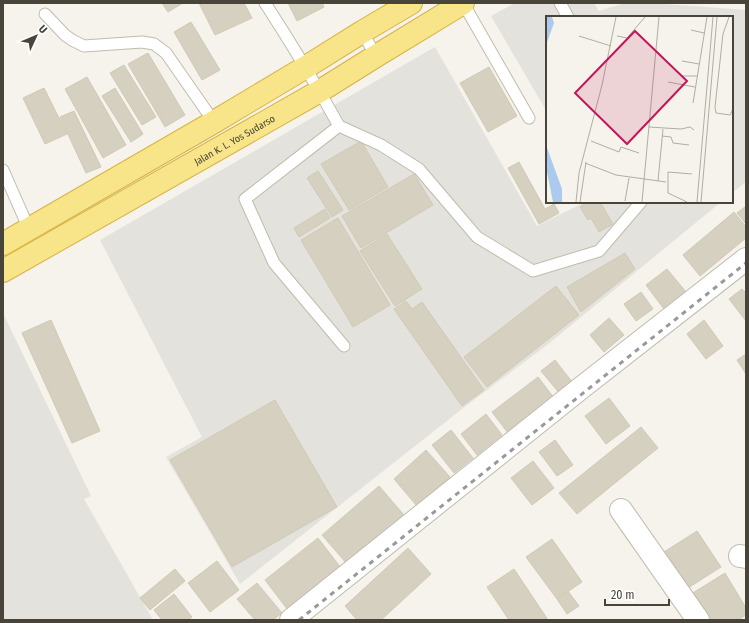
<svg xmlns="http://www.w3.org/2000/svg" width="749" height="623" font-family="'Fira Sans Condensed',sans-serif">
<rect width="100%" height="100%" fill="#f5f3eb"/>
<!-- industrial -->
<g fill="#e4e2dc">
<polygon points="515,3 594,3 599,11 625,3 651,3 746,10 746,182 732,193 732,17 547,17 547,112 491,16"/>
<polygon points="435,47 537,226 585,202 721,202 547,345 462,409 240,584 166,457 202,437 100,240"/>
<polygon points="3,313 91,496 84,499 153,620 3,620"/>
</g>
<!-- building -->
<g fill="#d6d0c1" stroke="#d0c9b4">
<polygon points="162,3 183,3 168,12"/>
<polygon points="199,3 244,3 252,18 215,35"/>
<polygon points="288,3 322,3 324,7 297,21"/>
<polygon points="191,22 220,70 202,80 174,32"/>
<polygon points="148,53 185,115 165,127 128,64"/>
<polygon points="124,65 156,117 142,125 110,73"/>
<polygon points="489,67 517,116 488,132 460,83"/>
<polygon points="87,77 126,145 103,158 65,89"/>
<polygon points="44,88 67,134 45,144 23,98"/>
<polygon points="115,88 143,134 131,142 102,96"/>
<polygon points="74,111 101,167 86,173 60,117"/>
<polygon points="361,141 388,187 349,210 321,164"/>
<polygon points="519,162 545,209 554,204 559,213 539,224 508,168"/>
<polygon points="318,171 343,210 332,217 307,178"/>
<polygon points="414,174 433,205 361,248 342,216"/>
<polygon points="588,202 600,202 613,224 599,232 591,218 588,220 580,207"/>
<polygon points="746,206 746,224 737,213"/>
<polygon points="325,209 330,218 299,237 294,228"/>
<polygon points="734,212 746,227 746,238 700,276 683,255"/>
<polygon points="338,218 390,305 353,327 301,240"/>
<polygon points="387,234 422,289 395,306 360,251"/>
<polygon points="625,253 635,269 581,312 567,287"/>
<polygon points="667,269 686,292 664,309 646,285"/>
<polygon points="556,286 579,315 487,387 464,357"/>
<polygon points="742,289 746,293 746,321 729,299"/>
<polygon points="641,292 653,309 636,321 624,304"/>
<polygon points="406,301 412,309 422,302 484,390 462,406 394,309"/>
<polygon points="609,318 624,335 604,352 590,335"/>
<polygon points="51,320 100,431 72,443 22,333"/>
<polygon points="704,320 723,346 706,359 687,334"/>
<polygon points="746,354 746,374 737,360"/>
<polygon points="555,360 573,383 560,394 541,371"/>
<polygon points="538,377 554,398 508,433 492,412"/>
<polygon points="609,398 630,426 606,444 585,416"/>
<polygon points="275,400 337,507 232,567 170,460"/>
<polygon points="486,414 502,435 477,455 461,434"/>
<polygon points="641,427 658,448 577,514 559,493"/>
<polygon points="451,430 473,458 454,473 432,445"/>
<polygon points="555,440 573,465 557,476 539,452"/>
<polygon points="426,450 450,477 417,506 394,479"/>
<polygon points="533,461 554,488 532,505 511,478"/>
<polygon points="379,486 404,515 347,564 322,535"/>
<polygon points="697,531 721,567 688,588 664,552"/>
<polygon points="318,538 341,568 288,610 265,580"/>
<polygon points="552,539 582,582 557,599 526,557"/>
<polygon points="408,548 431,574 381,620 357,620 345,606"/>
<polygon points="217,561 239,590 210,612 188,583"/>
<polygon points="175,569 185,581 150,610 140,598"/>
<polygon points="514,569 548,620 509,620 487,587"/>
<polygon points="725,573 746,608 746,615 738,620 702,620 688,596"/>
<polygon points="257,583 282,613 273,620 255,620 237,599"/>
<polygon points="568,591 579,606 567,614 557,599"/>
<polygon points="174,594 192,617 188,620 162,620 154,610"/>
</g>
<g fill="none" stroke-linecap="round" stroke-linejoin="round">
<!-- service casing -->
<g stroke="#c0bcad" stroke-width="13">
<g id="service">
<path d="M265,3C291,43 316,84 339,126"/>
<polyline points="463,3 529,118"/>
<polyline points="560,3 568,17"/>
<polyline points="45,14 65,35 72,40 84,46 142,42 154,44 166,53 214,122"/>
<polyline points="362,32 376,56"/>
<polyline points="3,170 29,229"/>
<polyline points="344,346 274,263 245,199 339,126 381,145 419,169 477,237 533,271 599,251 641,202"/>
</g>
</g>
<!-- minor casing -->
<g stroke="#c0bcad" stroke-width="24">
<g id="minor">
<polyline points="621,510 698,620"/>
<polyline points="740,556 746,557"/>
<polyline points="291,620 581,388 746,259"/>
</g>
</g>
<!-- trunk casing -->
<g stroke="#d7b343" stroke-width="24">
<g id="trunk">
<polyline points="3,244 214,122 306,67 362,32 411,3"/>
<path id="s1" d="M3,271L320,91L376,56L463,3"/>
</g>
</g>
<!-- service -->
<use href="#service" stroke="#fff" stroke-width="11"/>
<!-- minor -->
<use href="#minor" stroke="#fff" stroke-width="22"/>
<!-- trunk -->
<use href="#trunk" stroke="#f8e489" stroke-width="22"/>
<!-- rail -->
<polyline stroke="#999" stroke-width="3" stroke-dasharray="5 5" stroke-linecap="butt" points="299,620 746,263"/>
</g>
<g text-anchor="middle" stroke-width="3" stroke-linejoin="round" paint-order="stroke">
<!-- street labels -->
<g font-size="10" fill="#484439" stroke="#fff">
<text dy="4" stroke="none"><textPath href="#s1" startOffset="266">Jalan K. L. Yos Sudarso</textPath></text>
</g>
</g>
<!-- overview -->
<g transform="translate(546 16)">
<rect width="187" height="187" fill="#f5f3eb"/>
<path d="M0,1H6L8,7L0,29ZM0,129L16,173V186H7L0,151Z" fill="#abcaee"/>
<path fill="none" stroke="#b0ada4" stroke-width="1" d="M183,1L177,18L169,91L170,97L184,99L187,93M145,14L158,17M33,20L65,30M71,20L81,22L99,1M136,45L153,48M135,60H151M122,66L149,71M147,87L161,1M103,111L135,113L144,111L148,114M116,120L125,121L127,127L143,129M45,125L73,136L75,131L93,137M39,147L70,159L120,166M112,165L117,113M79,185L83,162M30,186L33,157L56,69L70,1M34,186L40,146M96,186L113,1M141,186L122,177V156L146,158M151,186L167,1M155,186L171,1"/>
<path fill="#c2185b" fill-opacity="0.15" stroke="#c2185b" stroke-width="2" d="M89,15L141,65L81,128L29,77Z"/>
<rect width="187" height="187" fill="none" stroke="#484439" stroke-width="2"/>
</g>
<!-- border -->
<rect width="749" height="623" fill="none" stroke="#484439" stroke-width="8"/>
<!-- north arrow -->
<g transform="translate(36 36) rotate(46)" stroke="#ffffff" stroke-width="3" paint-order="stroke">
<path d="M0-3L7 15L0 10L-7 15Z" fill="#484439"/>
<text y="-6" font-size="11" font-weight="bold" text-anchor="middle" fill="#484439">U</text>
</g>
<!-- scale -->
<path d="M605 599v6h64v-6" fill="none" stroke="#484439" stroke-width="2"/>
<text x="611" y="599" font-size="12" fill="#484439" stroke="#ffffff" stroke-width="3" paint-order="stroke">20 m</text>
</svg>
